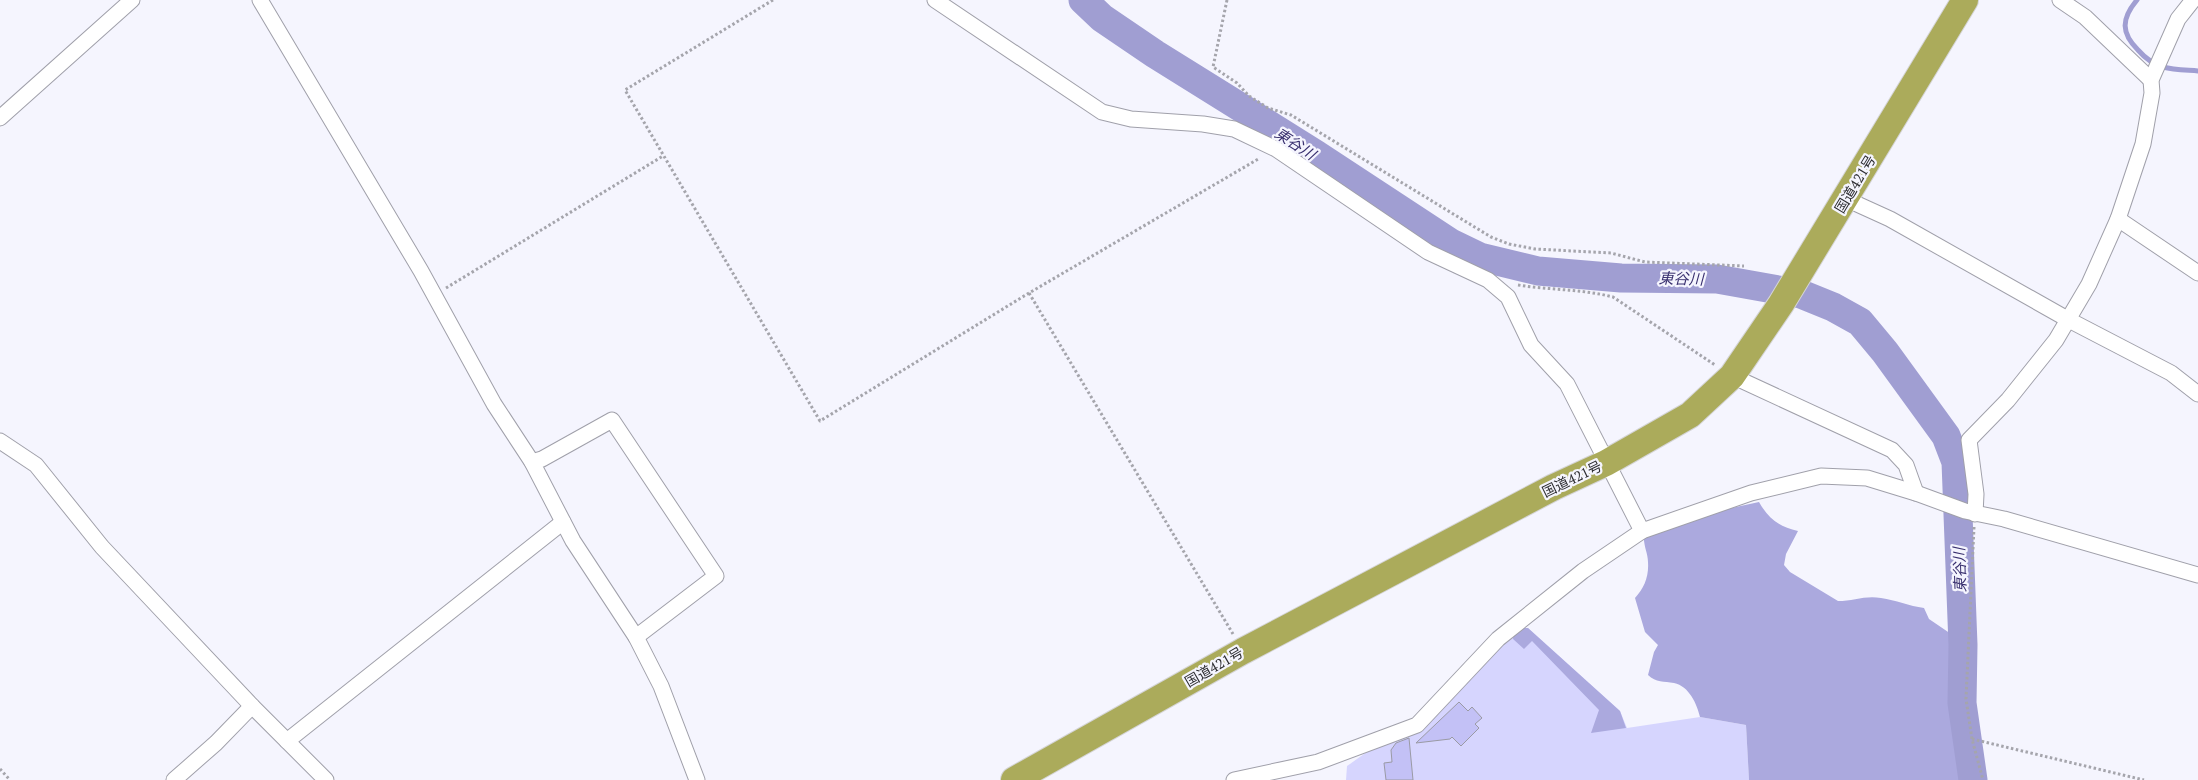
<svg xmlns="http://www.w3.org/2000/svg" width="2198" height="780" font-family="'PT Serif','Noto Sans JP',serif">
<rect width="100%" height="100%" fill="#f5f5fe"/>
<!-- green -->
<path fill="#d6d5fe" d="M1528,628L1620,711L1627,728L1700,717L1746,725L1749,780H1346L1347,766C1365,754 1377,743 1397,734L1512,632Z"/>
<!-- forest -->
<g fill="#aba9de">
<path d="M1759,502C1768,518 1779,527 1798,531L1786,554L1784,565L1790,572L1838,601C1853,601 1866,595 1881,598C1896,600 1909,606 1924,608L1929,619L1954,636L1958,722L1970,780H1749L1746,725L1700,717C1697,704 1689,686 1674,683C1664,681 1656,683 1648,675L1654,652L1658,645L1645,632L1635,598C1644,588 1649,577 1648,562C1648,553 1643,545 1644,535L1704,514Z"/>
<polygon points="1521,628 1528,628 1620,711 1626,728 1591,733 1599,710 1532,641 1524,649 1513,639 1514,631"/>
</g>
<g fill="none" stroke-linecap="round" stroke-linejoin="round">
<!-- stream -->
<path stroke="#a09ed2" stroke-width="5" d="M2137,0C2121,19 2121,33 2138,50C2145,58 2153,64 2163,67C2174,70 2187,70 2198,71"/>
<!-- river -->
<polyline stroke="#a09ed2" stroke-width="29" points="1083,0 1102,18 1155,54 1317,155 1451,243 1480,257 1538,271 1621,278 1717,279 1801,294 1833,307 1860,322 1885,352 1946,436 1956,462 1963,645 1962,703 1973,780"/>
</g>
<!-- building -->
<g fill="#c3c1f6" stroke="#9a9aa4">
<polygon points="1459,702 1468,711 1472,707 1482,718 1475,724 1479,728 1461,746 1452,737 1450,739 1416,743"/>
<polygon points="1409,738 1413,780 1386,780 1384,763 1392,762 1391,750 1396,743"/>
</g>
<g fill="none" stroke-linecap="round" stroke-linejoin="round">
<!-- minor casing -->
<g stroke="#a0a0aa" stroke-width="17">
<g id="minor">
<polyline points="260,0 421,271 494,404 532,462 573,541 636,637 661,686 697,780"/>
<polyline points="935,0 1102,112 1131,119 1203,124 1234,129 1276,149 1428,252 1488,280 1508,297 1531,345 1567,384 1642,531"/>
<polyline points="2060,0 2085,17 2151,80"/>
<polyline points="0,118 132,0"/>
<polyline points="1846,199 1890,219 2069,320 2171,373 2198,394"/>
<polyline points="2118,219 2198,273"/>
<polyline points="1732,376 1892,450 1906,465 1916,493"/>
<polyline points="0,441 36,465 102,547 252,706 326,780"/>
<polyline points="532,462 542,459 612,420 716,576 636,637"/>
<polyline points="1975,514 1976,494 1969,440 2008,400 2056,340 2089,284 2118,219 2143,144 2152,93 2151,80 2178,19 2193,0"/>
<polyline points="287,741 563,522"/>
<polyline points="174,780 216,743 252,706"/>
<polyline points="1234,780 1318,762 1417,725 1498,639 1583,571 1642,531 1751,493 1821,476 1867,478 1916,493 1965,511 2004,519 2198,575"/>
</g>
</g>
<!-- trunk casing -->
<g stroke="#d5d5d6" stroke-width="28">
<polyline id="trunk" points="1014,780 1243,651 1554,487 1606,463 1690,415 1732,376 1781,304 1965,0"/>
</g>
<!-- path -->
<g stroke="#a5a5ac" stroke-width="3" stroke-dasharray="2.5 2.5" stroke-linecap="butt">
<polyline points="773,0 625,90 820,421 1029,293 1260,158"/>
<polyline points="1227,0 1213,67 1237,83 1249,96 1268,108 1291,115 1491,237 1509,244 1535,249 1611,253 1645,262 1744,266"/>
<path d="M1518,285C1549,290 1582,289 1613,297L1715,365"/>
<polyline points="446,288 663,156"/>
<polyline points="1029,293 1233,634"/>
<polyline points="1974,527 1966,699 1972,739 1983,780"/>
<polyline points="1972,739 2144,780"/>
<polyline points="0,769 10,780"/>
</g>
<!-- minor -->
<use href="#minor" stroke="#fff" stroke-width="15"/>
<!-- trunk -->
<use href="#trunk" stroke="#abab5b" stroke-width="26"/>
</g>
<g text-anchor="middle" stroke-width="4.5" stroke-linejoin="round" paint-order="stroke">
<!-- street labels -->
<g font-size="14" fill="#2d2d31" stroke="#f5f5fe">
<text transform="translate(1855 184) rotate(-59)" y="5">国道421号</text>
<text transform="translate(1572 479) rotate(-26)" y="5">国道421号</text>
<text transform="translate(1214 667) rotate(-30)" y="5">国道421号</text>
</g>
<!-- water labels -->
<g font-size="15" font-style="italic" fill="#39306f" stroke="#f5f5fe">
<text transform="translate(1295 144) rotate(33)" y="5">東谷川</text>
<text transform="translate(1681 279) rotate(1)" y="5">東谷川</text>
<text transform="translate(1960 570) rotate(-92)" y="5">東谷川</text>
</g>
</g>
</svg>
